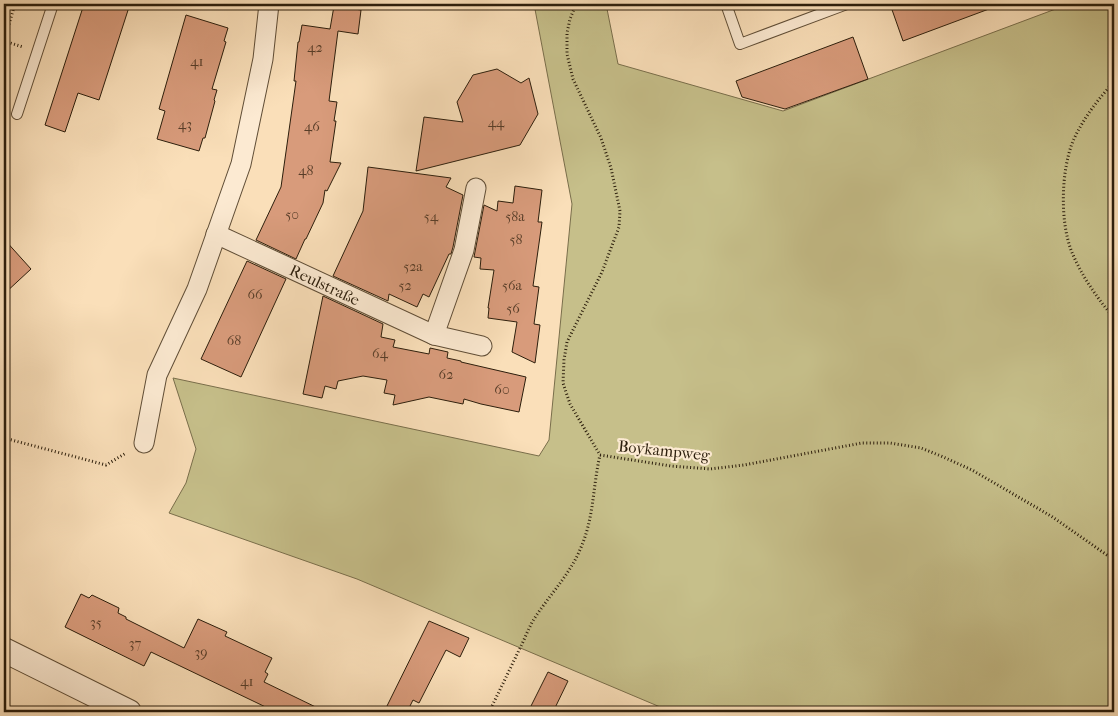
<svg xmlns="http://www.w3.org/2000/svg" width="1118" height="716" font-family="'IM FELL French Canon',serif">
<rect width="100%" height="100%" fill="#fadfb9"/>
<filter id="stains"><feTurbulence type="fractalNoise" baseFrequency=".004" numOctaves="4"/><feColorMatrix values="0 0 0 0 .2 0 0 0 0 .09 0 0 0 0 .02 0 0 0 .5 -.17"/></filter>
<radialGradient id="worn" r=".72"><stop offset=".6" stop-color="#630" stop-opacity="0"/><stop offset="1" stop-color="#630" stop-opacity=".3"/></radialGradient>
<!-- green -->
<polygon fill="#c6bf8a" stroke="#796e4b" points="534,4 606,4 618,64 783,111 1069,4 1114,4 1114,712 672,712 357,579 169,513 186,483 196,449 173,378 539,456 549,440 572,204"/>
<!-- building -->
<g fill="#d89b7b" stroke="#2c1e0c">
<polygon points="84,4 130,4 99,100 78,93 65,132 45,125"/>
<polygon points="890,4 996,4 997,6 903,41"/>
<polygon points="334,6 361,10 358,34 338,31 329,101 337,102 334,121 336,121 330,162 341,163 327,191 325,190 323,203 306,239 305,239 296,259 256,240 281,187 296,81 294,81 298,42 299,42 302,25 330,29"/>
<polygon points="186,15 228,28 224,41 226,42 212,89 217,90 214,100 215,101 205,138 203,138 199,151 157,139 165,111 159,109"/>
<polygon points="853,37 868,79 785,109 742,97 736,81"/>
<polygon points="497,69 521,83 529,78 538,114 520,145 416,171 424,117 463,122 457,102 473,75"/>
<polygon points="368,167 451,178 446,187 463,195 453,247 451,254 449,254 429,297 423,294 417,307 389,294 388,301 333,276 363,211"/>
<polygon points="515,186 542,190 538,222 542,222 533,286 539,287 534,324 540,325 535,363 512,352 517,322 488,318 489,308 488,308 494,270 480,269 481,258 474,257 484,205 497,211 498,201 513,203"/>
<polygon points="4,239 31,269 4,294"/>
<polygon points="247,261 286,279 241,377 201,359"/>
<polygon points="323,296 383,324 381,337 395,340 393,347 429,354 430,348 448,352 447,358 461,361 461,362 526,377 519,412 481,404 464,399 463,404 429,397 393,405 395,395 384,393 387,380 363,376 338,381 336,389 325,386 322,398 303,394"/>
<polygon points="81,594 89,598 92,595 119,608 118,613 126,617 126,619 184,648 198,619 227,632 225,636 272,658 265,672 268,674 264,682 326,712 276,712 151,652 144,666 65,627"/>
<polygon points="429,621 469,638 460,657 446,650 419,703 413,700 407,712 384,712"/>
<polygon points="548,672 568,681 553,712 528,712"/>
</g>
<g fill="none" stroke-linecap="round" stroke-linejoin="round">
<!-- service casing -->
<g stroke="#604e37" stroke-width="12">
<g id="service">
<polyline points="726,4 740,44 847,4"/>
<polyline points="17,114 53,4"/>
</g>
</g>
<!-- minor casing -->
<g stroke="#604e37" stroke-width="21">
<g id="minor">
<path id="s1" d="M216,234L434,335L482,346"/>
<polyline points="434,335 464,250 476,188"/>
<polyline points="144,443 157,375 197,289 241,164 263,59 269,4"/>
</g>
</g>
<!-- tertiary casing -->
<g stroke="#604e37" stroke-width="26">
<polyline id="tertiary" points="4,650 129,712"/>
</g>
<!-- path -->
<g stroke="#2c1e0c" stroke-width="3" stroke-dasharray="1 2.5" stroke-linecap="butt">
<polyline points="576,4 570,19 567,33 567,54 573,79 601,138 611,168 620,211 619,227 602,272 567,342 564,360 563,383 570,404 600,455"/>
<polyline points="4,41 15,4"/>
<polyline points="4,41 23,47"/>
<path d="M1114,82C1098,99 1083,119 1073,141C1061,171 1060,220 1071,250C1081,275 1097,298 1114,318"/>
<polyline points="4,438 106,465 126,453"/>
<polyline points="600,455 671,466 710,469 744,465 862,443 890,443 921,448 941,456 972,470 1008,491 1051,516 1114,560"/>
<path d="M489,712C499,692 509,671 519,650C525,639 529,626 536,616C552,592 571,573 582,545C594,516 593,485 600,455"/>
</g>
<!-- service -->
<use href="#service" stroke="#fcead2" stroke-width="10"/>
<!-- minor -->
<use href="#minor" stroke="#fcead2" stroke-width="19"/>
<!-- tertiary -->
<use href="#tertiary" stroke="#fcead2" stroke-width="24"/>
</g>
<g text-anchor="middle" stroke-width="4.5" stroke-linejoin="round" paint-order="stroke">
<!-- number labels -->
<g font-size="14" fill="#573d28">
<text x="315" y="52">42</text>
<text x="197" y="66">41</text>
<text x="496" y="127">44</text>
<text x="185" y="129">43</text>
<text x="312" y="131">46</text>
<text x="306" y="175">48</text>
<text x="292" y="219">50</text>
<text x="431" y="221">54</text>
<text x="515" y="221">58a</text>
<text x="516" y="244">58</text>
<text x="413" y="271">52a</text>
<text x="405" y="290">52</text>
<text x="512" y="290">56a</text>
<text x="255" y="299">66</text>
<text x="513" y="313">56</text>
<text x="234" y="345">68</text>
<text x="380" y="358">64</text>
<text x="446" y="379">62</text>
<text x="502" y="394">60</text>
<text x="96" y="627">35</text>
<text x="135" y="648">37</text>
<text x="201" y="657">39</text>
<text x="247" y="686">41</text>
</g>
<!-- street labels -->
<g font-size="16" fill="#2c1e0c" stroke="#fcead2">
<text dy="6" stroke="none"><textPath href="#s1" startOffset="120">Reulstraße</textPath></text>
<text transform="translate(664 450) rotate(6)" y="6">Boykampweg</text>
</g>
</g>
<!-- margin -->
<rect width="1118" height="716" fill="none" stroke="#fadfb9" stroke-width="20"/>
<rect x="5" y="5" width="1108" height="706" fill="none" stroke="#2c1e0c" stroke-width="2.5"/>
<rect x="10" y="10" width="1098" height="696" fill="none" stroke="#2c1e0c"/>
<rect width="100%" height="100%" filter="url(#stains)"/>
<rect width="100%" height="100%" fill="url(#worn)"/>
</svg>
